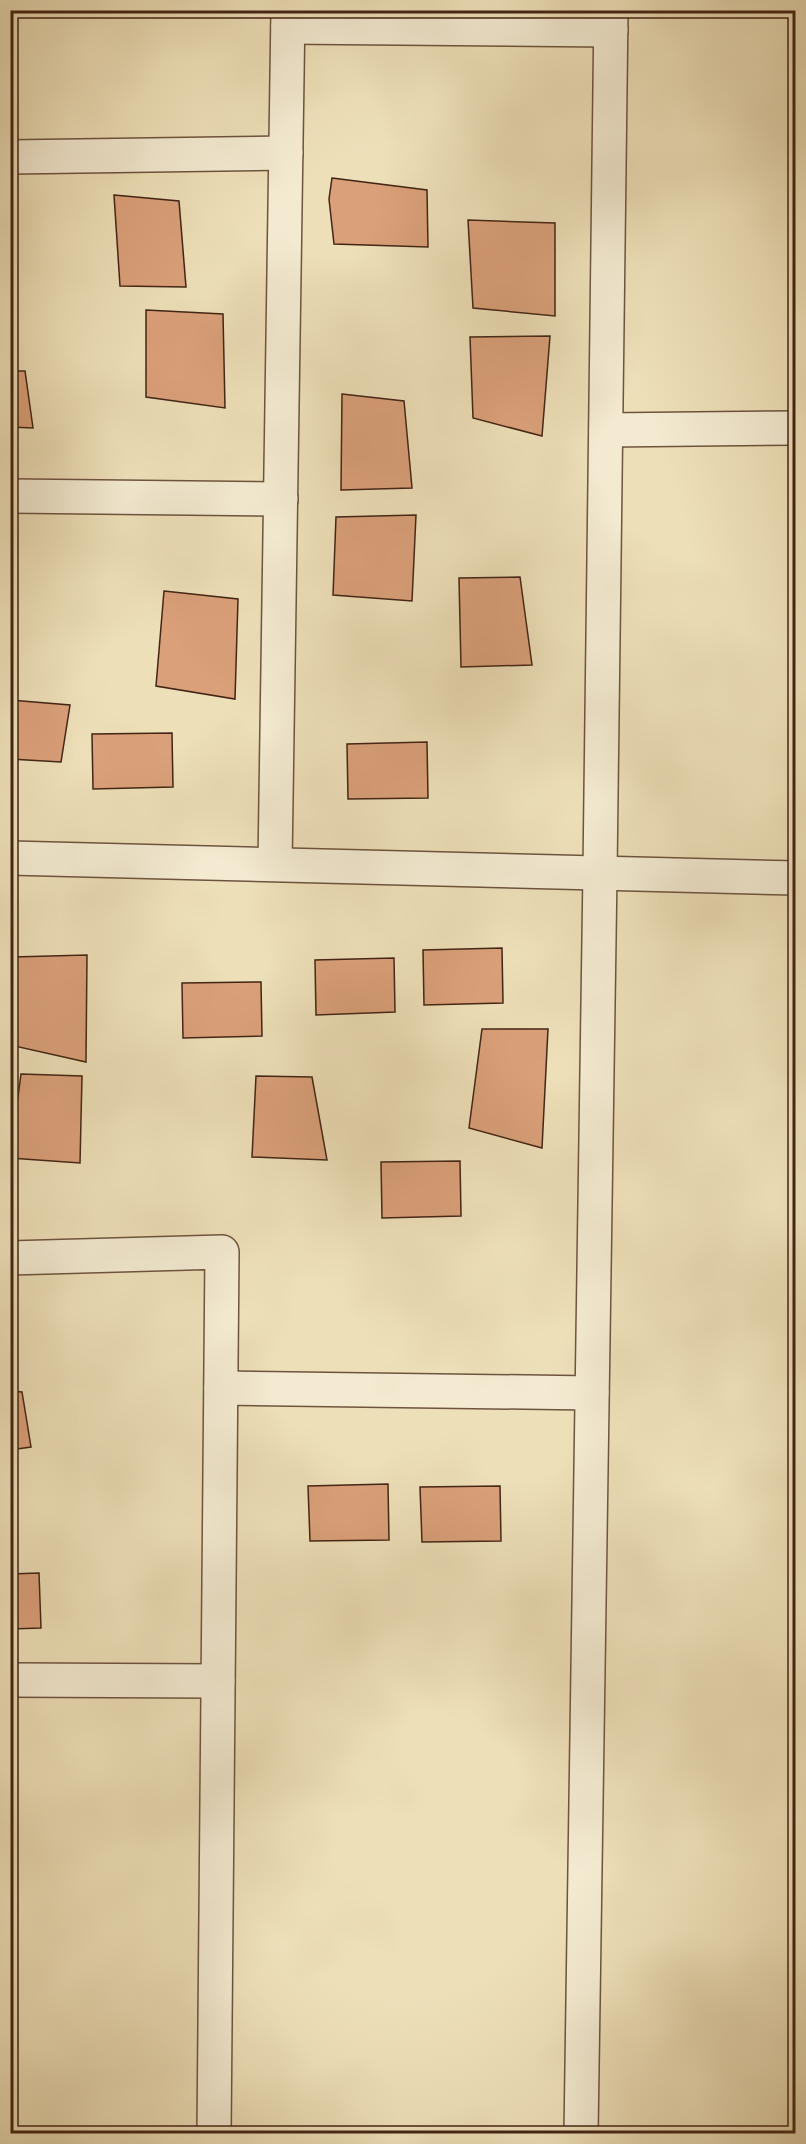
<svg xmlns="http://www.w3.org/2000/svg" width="806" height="2144" font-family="'Libre Bodoni',serif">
<rect width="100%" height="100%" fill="#eddfb8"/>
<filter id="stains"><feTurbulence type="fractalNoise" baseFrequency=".00333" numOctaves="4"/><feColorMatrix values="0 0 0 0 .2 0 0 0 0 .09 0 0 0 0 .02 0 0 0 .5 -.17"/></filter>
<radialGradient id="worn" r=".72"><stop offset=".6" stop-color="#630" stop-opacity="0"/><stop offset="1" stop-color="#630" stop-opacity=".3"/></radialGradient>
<!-- building -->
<g fill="#daa07a" stroke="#422514" stroke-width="1.5">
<polygon points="332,178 427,190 428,247 334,244 329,199"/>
<polygon points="114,195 179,201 186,287 120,286"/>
<polygon points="468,220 555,223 555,316 473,308"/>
<polygon points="146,310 223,314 225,408 146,397"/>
<polygon points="550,336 542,436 473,418 470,337"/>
<polygon points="10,371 25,371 33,428 10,427"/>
<polygon points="342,394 404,401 412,488 341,490"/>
<polygon points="416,515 412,601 333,595 336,517"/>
<polygon points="10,575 15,575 10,634"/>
<polygon points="520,577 532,665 461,667 459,578"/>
<polygon points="164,591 238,599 235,699 156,686"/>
<polygon points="10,700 70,705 61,762 10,759"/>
<polygon points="172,733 173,787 93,789 92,734"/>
<polygon points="427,742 428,798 348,799 347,744"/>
<polygon points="502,948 503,1003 424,1005 423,950"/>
<polygon points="87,955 86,1062 10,1045 10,985 13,957"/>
<polygon points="394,958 395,1012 316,1015 315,960"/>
<polygon points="261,982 262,1036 183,1038 182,983"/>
<polygon points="482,1029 548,1029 542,1148 469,1128"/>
<polygon points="21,1074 82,1076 80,1163 10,1158"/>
<polygon points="256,1076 312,1077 327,1160 252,1157"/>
<polygon points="460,1161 461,1216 382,1218 381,1162"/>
<polygon points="10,1391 22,1392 31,1447 10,1450"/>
<polygon points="388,1484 389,1540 310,1541 308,1486"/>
<polygon points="500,1486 501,1541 422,1542 420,1487"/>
<polygon points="39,1573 41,1628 10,1629 10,1574"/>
</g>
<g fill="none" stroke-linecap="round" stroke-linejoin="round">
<!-- minor casing -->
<g stroke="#6d543d" stroke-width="36">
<g id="minor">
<polyline points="288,27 611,30"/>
<polyline points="10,157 286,153"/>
<polyline points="606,430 796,428"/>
<polyline points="10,496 281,499"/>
<polyline points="10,858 796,878"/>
<polyline points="275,864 288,10"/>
<polyline points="10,1258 222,1252 214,2134"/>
<polyline points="221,1388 592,1393"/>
<polyline points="10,1680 218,1681"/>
<polyline points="581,2134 600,872 611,10"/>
</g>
</g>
<!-- minor -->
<use href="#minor" stroke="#f3ead1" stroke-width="33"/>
</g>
<!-- margin -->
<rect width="806" height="2144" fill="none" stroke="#eddfb8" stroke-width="36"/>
<rect x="12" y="12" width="782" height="2120" fill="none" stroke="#422514" stroke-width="3"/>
<rect x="18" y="18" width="770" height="2108" fill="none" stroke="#422514" stroke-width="1.5"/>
<rect width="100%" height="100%" filter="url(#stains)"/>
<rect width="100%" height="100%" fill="url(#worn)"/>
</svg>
